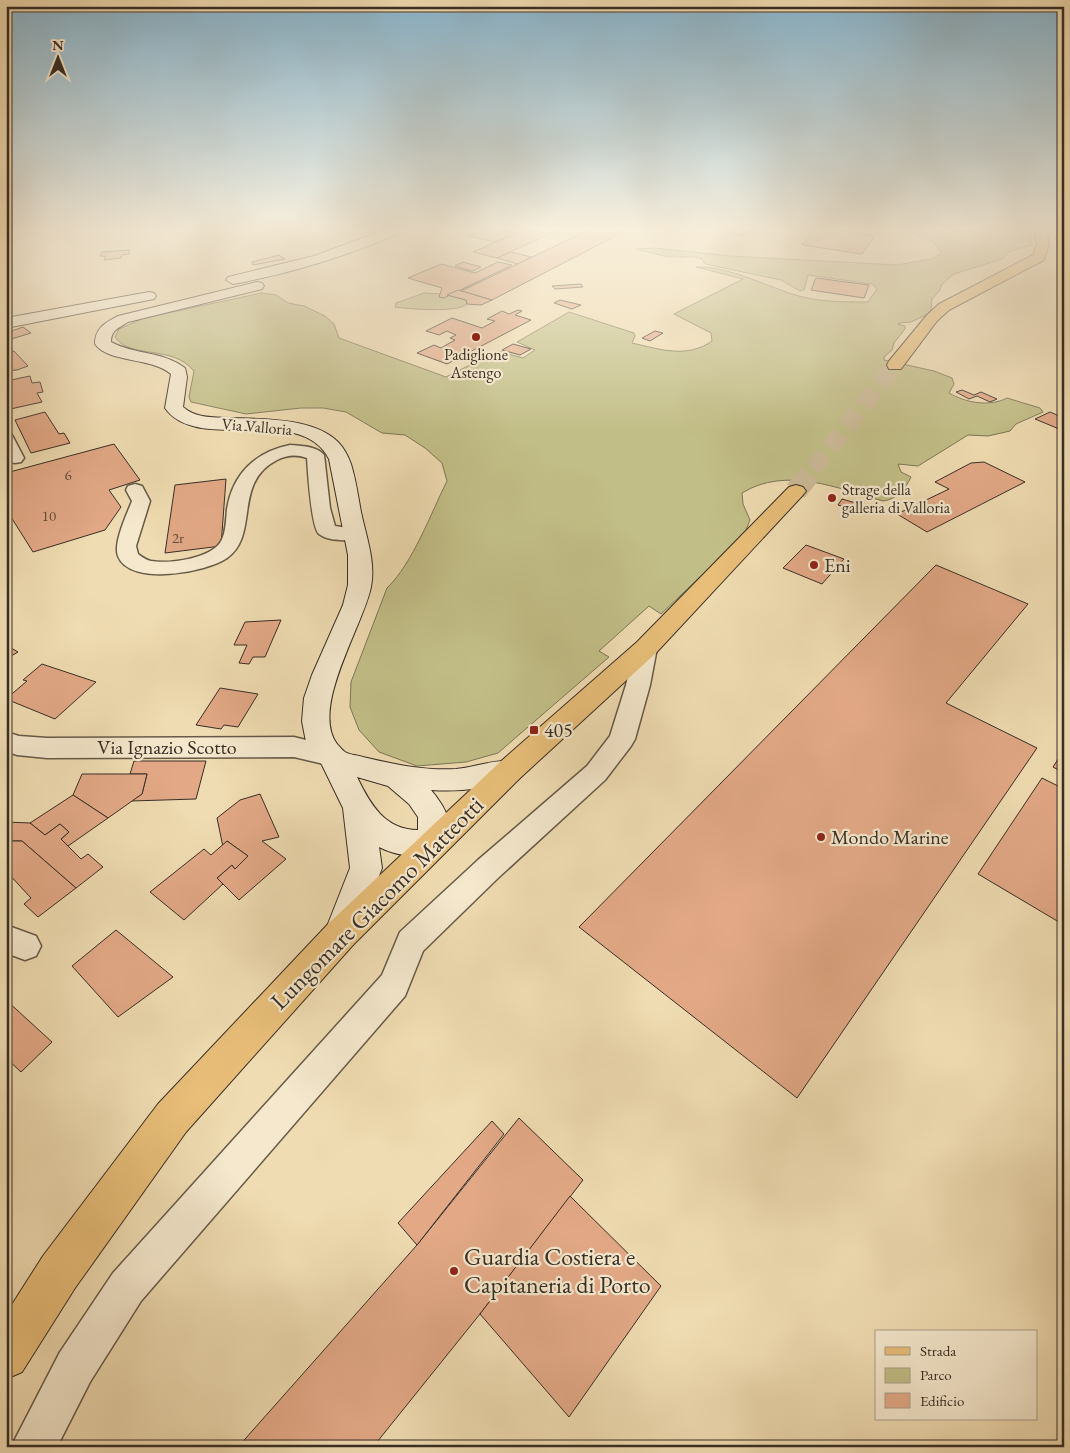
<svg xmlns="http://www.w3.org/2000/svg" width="1070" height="1453" font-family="'EB Garamond',serif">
<rect width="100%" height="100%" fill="#f0dcb2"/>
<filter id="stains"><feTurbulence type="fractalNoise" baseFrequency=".004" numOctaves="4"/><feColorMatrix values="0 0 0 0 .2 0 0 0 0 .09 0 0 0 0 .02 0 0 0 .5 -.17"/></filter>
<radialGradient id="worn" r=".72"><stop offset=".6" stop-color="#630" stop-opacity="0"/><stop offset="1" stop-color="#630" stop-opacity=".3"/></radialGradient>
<!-- green -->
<g fill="#c2be87" stroke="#7d7656">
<polygon points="6,228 48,228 35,234 20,237 6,246"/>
<path d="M897,228H1031L1032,245L1010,251L1002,259L954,274L942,284L940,290L932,299L931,310L928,314L911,322L899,323L898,324L905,326V329L894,343L892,350L884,357V360L934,371L952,378L954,384L949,393C966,403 990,407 1007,398L1040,408L1043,412L1016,424L1010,431L988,436L968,435L918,466L898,464L901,472L911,477C905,489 898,499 883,501C837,488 786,466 742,493L743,504L750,520L744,535L661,614L649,606L599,651L609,657L498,753L466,762L417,766L379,752L359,730L350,707L351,682L387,588C413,563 431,513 447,481L442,463L425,448L405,435L382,433L346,412L323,408H301L246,414L191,402L189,397L194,371C172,344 131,360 115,337L119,329L144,318L262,293L276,295L288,303L304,306L325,316L334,324L339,338L446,377L498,351L523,358L535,350L517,342L569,312L634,333L635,336L632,343C659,349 687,359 712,341L711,333L674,314L743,279L696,267C727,266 762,284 792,294C816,302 842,302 868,302L877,289L872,284L808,275L804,290L800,291L781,280L705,264L702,259L696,257H668L636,249L655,248L730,256L897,265L931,259L941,254L935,243L918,235Z"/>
<path d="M424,293L444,294L466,300L467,304C457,313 409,309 395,307L396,303Z"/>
</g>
<!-- building -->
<g fill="#e3a987" stroke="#382e25">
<polygon points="486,228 494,228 515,234 495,242 469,236"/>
<polygon points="537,228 563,228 497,258 473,252 524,230 532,232 539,229"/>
<polygon points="593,228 631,228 492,300 461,291"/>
<polygon points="707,228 755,228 743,236"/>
<polygon points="816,228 871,235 874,237 862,254 802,245"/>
<polygon points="130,250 129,254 122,255 121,258 104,260 105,256 100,256 102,252"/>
<polygon points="511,252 531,257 518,264 497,258"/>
<polygon points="279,255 285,259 253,265 252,262"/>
<polygon points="463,262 481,267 473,271 455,266"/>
<polygon points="498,262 512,265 444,298 439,297 442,288 408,278 441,264 475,273"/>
<polygon points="816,278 869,285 864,298 811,290"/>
<polygon points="581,284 583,287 555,289 552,286"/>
<polygon points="458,290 492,300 481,305 467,304 466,300 447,295"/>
<polygon points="560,300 581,305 572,309 554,303"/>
<polygon points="518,310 522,311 515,315 531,320 447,364 417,353 434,345 441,348 455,340 450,338 456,335 447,331 439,335 426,331 452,318 482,328 495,321 487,319 502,311 509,314"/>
<polygon points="23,327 31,333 8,340 6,338 6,333"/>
<polygon points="655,331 663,333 650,341 642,338"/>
<polygon points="513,344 531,349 520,355 502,350"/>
<polygon points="14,351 28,366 17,370 6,371 6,353"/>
<polygon points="30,376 32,383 40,382 43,392 37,393 42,402 6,410 6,398 8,398 6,381"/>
<polygon points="962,390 974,395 981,392 997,399 990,402 977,396 969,399 956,392"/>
<polygon points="45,412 59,434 64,433 70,443 31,453 15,420"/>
<polygon points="1050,412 1064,418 1064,431 1035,419"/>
<polygon points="114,444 140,480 109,490 121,507 105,530 33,552 11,517 6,518 6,473"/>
<polygon points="984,462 1025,482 927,532 897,514 949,489 935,482 971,463"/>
<polygon points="226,479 221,546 165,553 175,485"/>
<polygon points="842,499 859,504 855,510 838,505"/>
<polygon points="806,545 844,559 822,584 783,568"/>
<polygon points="936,565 1028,604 946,703 1037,748 797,1098 579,927"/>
<polygon points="281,620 265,657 253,657 249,664 239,663 247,645 234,645 245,622"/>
<polygon points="6,645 18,652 6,659"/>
<polygon points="42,664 96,682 55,719 6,699 27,681 23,680"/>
<polygon points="220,688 258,694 238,727 224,725 221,729 196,725"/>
<polygon points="1064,750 1064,773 1053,767"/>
<polygon points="134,761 206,761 196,799 131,801 142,794 147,774 130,774"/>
<polygon points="82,774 147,774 142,794 108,818 73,795"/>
<polygon points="1042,778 1064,789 1064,925 978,874"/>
<polygon points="260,794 279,837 262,841 286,859 239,900 217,878 232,865 235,869 248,856 227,841 223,847 217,818 240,800"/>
<polygon points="73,795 108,818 68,846 61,839 69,832 60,824 45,835 30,823"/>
<polygon points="6,822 30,823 45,835 60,824 69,832 61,839 81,859 88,854 103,867 76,888 22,841 6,841"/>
<polygon points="6,841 22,841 76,888 38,917 24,904 31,898 6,871"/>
<polygon points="227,841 248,856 235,869 232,865 217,878 223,884 184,920 150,892 204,849 211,855"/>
<polygon points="116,930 173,977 118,1017 72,966"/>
<polygon points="6,1000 52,1042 21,1072 6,1058"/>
<polygon points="519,1118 583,1180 480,1314 373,1447 238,1447 417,1245"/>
<polygon points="492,1121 504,1134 417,1245 398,1223"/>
<polygon points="570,1196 661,1286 569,1417 480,1314"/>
</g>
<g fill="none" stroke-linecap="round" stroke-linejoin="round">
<!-- primary-tunnel-far1 -->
<polyline stroke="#cbb996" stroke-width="18" stroke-dasharray="18 9" stroke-linecap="butt" points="813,469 895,365"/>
<!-- primary-tunnel -->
<polyline stroke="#cbb996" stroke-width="22" stroke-dasharray="22 11" stroke-linecap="butt" points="796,491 814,468"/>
<!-- street casing -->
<g stroke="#665a48" stroke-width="3">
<g id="street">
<polygon points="6,434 12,435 24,458 21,462 15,463 9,462 6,458"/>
<path d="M290,445C301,446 317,446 324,455L330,508L335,526L361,530L364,534L361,538C349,541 330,542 319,534C311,528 308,470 307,458C296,454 287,455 277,460C232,483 260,535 227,558C207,572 130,587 118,556C113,543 127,514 132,501L126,490L128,486L135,484L142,486L150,501L136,546L138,554C142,557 146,560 151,561C169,564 208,559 220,543C226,534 226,520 227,509C233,473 256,452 290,445Z"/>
<polygon points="646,640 654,643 657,648 650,685 635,739 631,746 605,780 498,878 423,951 405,996 141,1301 90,1382 57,1447 11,1447 60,1352 113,1273 382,975 400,932 478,860 587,766 610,736 626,685 635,648 638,643"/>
<polygon points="6,732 19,736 47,738 294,737 337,748 341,755 337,762 328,765 294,757 47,758 17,755 6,751"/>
<polygon points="6,925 36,936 41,946 36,956 25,960 6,953"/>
</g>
</g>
<!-- secondary casing -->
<g stroke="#382e25" stroke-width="2">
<g id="secondary">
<path d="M390,228H407L405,231C350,255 293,273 233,284L226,280L228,277L314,256Z"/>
<path d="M257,282L262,283L264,286L262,289L128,322C119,328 111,330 111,342C135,355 163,351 185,368L187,377L183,407C197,419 215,417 233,418C264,419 314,418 338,442C344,448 348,456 351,464C356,480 358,496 361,512C366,536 376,562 371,587C363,626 310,708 337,744C339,746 342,750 345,752C350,755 357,755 363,757C393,764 425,771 456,769C477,767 499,757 519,763L523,771L519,779C491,788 460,792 431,790C447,809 456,827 444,852C424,859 398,857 379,847L382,868L353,945L341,949L329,945L324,934L350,868L343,808L322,765L306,742L302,721L304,698L312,675L343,605L348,585V555L329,459C300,402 198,455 165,408L171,374C151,357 108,363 95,344C95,328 105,323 118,316ZM357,777L388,786L409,804L418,817V830C385,830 370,804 357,777Z"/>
<polygon points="149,292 154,293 156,296 154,299 6,328 6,318"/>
</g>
</g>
<!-- primary casing -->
<g stroke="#382e25" stroke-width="2">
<g id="primary">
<polygon points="1033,228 1045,228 1049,244 1044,260 949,310 937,321 901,369 889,369 887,365 889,361 927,315 939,304 1033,255 1037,244"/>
<polygon points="796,485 803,487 806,491 803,495 655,654 519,779 353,945 186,1132 75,1288 22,1372 6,1379 6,1314 43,1256 158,1104 329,923 499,763 637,642 789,487"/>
</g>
</g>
<!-- street -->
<use href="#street" fill="#f5e8cd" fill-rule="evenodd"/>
<!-- secondary -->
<use href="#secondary" fill="#f5e8cd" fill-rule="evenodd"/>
<!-- primary -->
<use href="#primary" fill="#e8be79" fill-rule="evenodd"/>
</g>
<!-- sky -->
<linearGradient id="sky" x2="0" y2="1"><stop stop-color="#89b7d1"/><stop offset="0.53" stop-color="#f8efdc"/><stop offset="1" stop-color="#f8efdc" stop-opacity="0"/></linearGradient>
<rect width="1070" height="432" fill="url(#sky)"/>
<!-- markers -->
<g fill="#8f2418" stroke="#f5e8cd" stroke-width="2">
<circle cx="476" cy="337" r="5"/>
<circle cx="832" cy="498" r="5"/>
<circle cx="814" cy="565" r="5"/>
<rect x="529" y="725" width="10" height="10" rx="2.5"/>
<circle cx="821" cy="837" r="5"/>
<circle cx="454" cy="1271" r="5"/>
</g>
<g text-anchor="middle" stroke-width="4.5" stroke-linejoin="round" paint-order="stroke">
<!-- far-number labels -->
<g font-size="15" fill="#634d3e">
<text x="68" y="480">6</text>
<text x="49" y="521">10</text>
<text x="178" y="543">2r</text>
</g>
<!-- far-poi labels -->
<g font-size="16" fill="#382e25" stroke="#f5e8cd">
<text x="476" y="360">Padiglione<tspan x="476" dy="18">Astengo</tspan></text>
<text x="842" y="495" text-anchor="start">Strage della<tspan x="842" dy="18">galleria di Valloria</tspan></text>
</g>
<!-- far-street labels -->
<g font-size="16" fill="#382e25" stroke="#f5e8cd">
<text transform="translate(257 426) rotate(5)" y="6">Via Valloria</text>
</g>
<!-- poi labels -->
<g font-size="20" fill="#382e25" stroke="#f5e8cd" text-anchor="start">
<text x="824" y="572">Eni</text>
<text x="544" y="737">405</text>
<text x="831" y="844">Mondo Marine</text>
</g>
<!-- street labels -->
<g font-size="20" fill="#382e25" stroke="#f5e8cd">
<text x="167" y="754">Via Ignazio Scotto</text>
</g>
<!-- near-street labels -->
<g font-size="24" fill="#382e25" stroke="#f5e8cd">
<text transform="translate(377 903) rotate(-45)" y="8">Lungomare Giacomo Matteotti</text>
</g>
<!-- near-poi labels -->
<g font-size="24" fill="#382e25" stroke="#f5e8cd" text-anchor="start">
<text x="464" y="1265">Guardia Costiera e<tspan x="464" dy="28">Capitaneria di Porto</tspan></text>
</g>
</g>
<!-- margin -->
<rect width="1070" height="1453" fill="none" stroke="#f0dcb2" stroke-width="25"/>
<rect x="8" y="8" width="1055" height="1438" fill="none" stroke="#382e25" stroke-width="2.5"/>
<rect x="12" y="12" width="1045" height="1428" fill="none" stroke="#382e25"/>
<!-- legend -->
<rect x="875" y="1330" width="162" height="90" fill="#f5e8cd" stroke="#a99e8a"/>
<rect x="885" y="1347" width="25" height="8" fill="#e8be79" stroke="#a99e8a"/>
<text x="920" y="1356" font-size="15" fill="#382e25">Strada</text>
<rect x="885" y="1368" width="25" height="15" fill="#c2be87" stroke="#a99e8a"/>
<text x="920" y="1380" font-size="15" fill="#382e25">Parco</text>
<rect x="885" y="1393" width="25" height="15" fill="#e3a987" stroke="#a99e8a"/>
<text x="920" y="1406" font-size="15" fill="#382e25">Edificio</text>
<!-- north arrow -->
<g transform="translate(58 58)" stroke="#f5e8cd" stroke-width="4" paint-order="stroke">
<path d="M0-4L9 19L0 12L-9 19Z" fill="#382e25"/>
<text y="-8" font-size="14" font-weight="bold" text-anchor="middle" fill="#382e25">N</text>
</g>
<rect width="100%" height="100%" filter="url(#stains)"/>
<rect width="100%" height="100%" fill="url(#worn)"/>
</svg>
